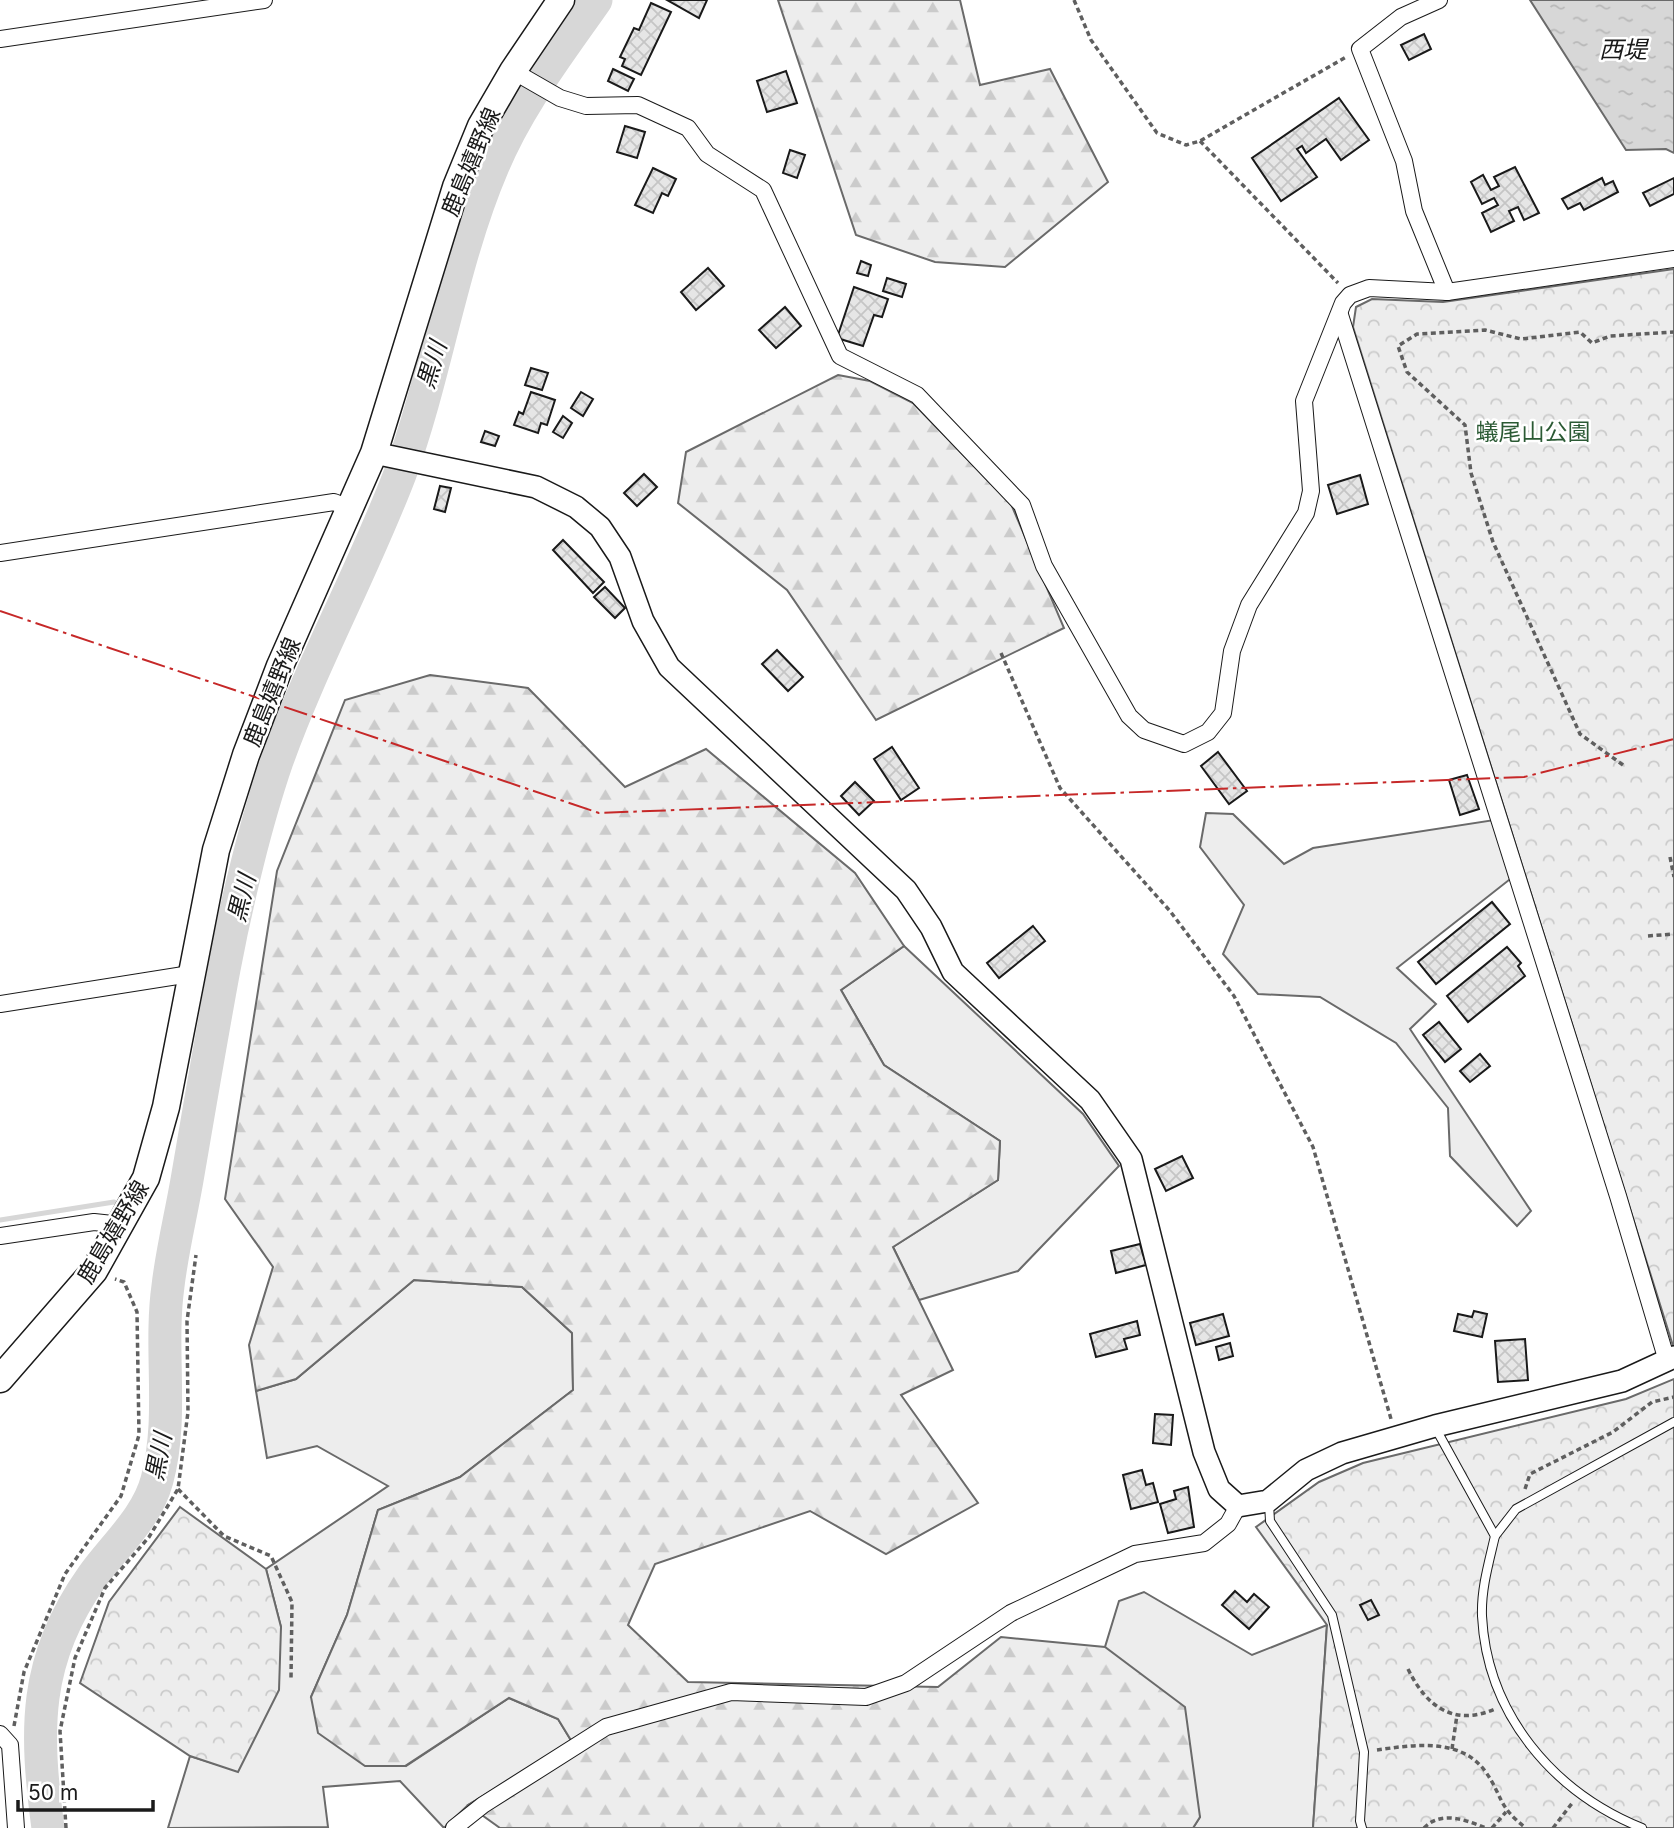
<svg xmlns="http://www.w3.org/2000/svg" width="1674" height="1828" font-family="Inter,'Noto Sans JP',sans-serif">
<defs>
<pattern id="forest-firs" width="22" height="20" patternUnits="userSpaceOnUse" patternTransform="scale(1.75)"><rect width="22" height="20" fill="#ededed"/><path d="M5 1l3.5 6h-7zM16 11l3.5 6h-7z" fill="#cbcbcb"/></pattern>
<pattern id="park-crowns" width="20" height="18" patternUnits="userSpaceOnUse" patternTransform="scale(1.75)"><rect width="20" height="18" fill="#ededed"/><path d="M2 6a3 3 0 1 1 6 0M12 15a3 3 0 1 1 6 0" fill="none" stroke="#cbcbcb"/></pattern>
<pattern id="water-ripples" width="26" height="14" patternUnits="userSpaceOnUse" patternTransform="scale(1.75)"><rect width="26" height="14" fill="#d7d7d7"/><path d="M2 4q2-2 4 0t4 0M15 11q2-2 4 0t4 0" fill="none" stroke="#b8b8b8"/></pattern>
<pattern id="building-cross-hatch" width="8" height="8" patternUnits="userSpaceOnUse" patternTransform="scale(1.75)"><rect width="8" height="8" fill="#e6e6e6"/><path d="M0 0l8 8M0 8l8-8" fill="none" stroke="#c5c5c5"/></pattern>
</defs>
<rect width="100%" height="100%" fill="#fff"/>
<!-- built -->
<g fill="#ededed" stroke="#6a6a6a" stroke-width="2">
<polygon points="1206,813 1233,814 1284,864 1313,848 1507,818 1523,869 1397,968 1436,1004 1410,1029 1531,1211 1517,1226 1450,1156 1448,1108 1396,1043 1320,997 1258,994 1223,954 1244,905 1200,847"/>
<polygon points="904,946 1083,1114 1119,1166 1018,1271 919,1300 893,1247 998,1180 1000,1141 884,1065 841,990"/>
<polygon points="414,1280 522,1287 572,1333 573,1390 460,1477 378,1510 347,1615 311,1697 406,1766 509,1698 558,1719 572,1742 468,1805 444,1828 400,1781 323,1787 328,1827 168,1828 190,1756 238,1771 281,1627 266,1569 388,1486 317,1446 267,1458 256,1391 296,1379"/>
<polygon points="1144,1592 1252,1655 1327,1625 1313,1828 1193,1828 1200,1817 1105,1647 1119,1601"/>
</g>
<!-- forest -->
<g fill="url(#forest-firs)" stroke="#6a6a6a" stroke-width="2">
<polygon points="778,0 960,0 980,85 1050,69 1108,182 1005,267 935,262 856,235"/>
<polygon points="838,375 870,381 913,403 1011,504 1064,628 876,720 787,590 678,503 686,452"/>
<polygon points="430,675 528,688 625,787 706,749 855,873 904,946 841,990 884,1065 1000,1141 998,1180 893,1247 953,1370 901,1395 978,1503 886,1554 810,1511 655,1564 628,1625 688,1682 938,1687 1001,1637 1105,1647 1185,1707 1200,1817 1193,1828 500,1828 468,1805 572,1742 558,1719 509,1698 405,1766 365,1766 318,1733 311,1697 347,1615 378,1510 460,1477 573,1390 572,1333 522,1287 414,1280 296,1379 256,1391 249,1345 273,1267 225,1199 277,871 345,700"/>
</g>
<!-- park -->
<g fill="url(#park-crowns)" stroke="#6a6a6a" stroke-width="2">
<polygon points="1674,269 1674,1349 1353,327 1356,307 1372,299 1443,302"/>
<polygon points="1674,1379 1674,1828 1313,1828 1327,1625 1256,1527 1319,1482 1363,1463 1626,1399"/>
<polygon points="180,1507 266,1569 281,1627 279,1690 238,1772 190,1756 80,1683 109,1602"/>
</g>
<!-- water -->
<polygon fill="url(#water-ripples)" stroke="#6a6a6a" stroke-width="2" points="1530,0 1674,0 1674,153 1666,149 1626,150"/>
<g fill="none" stroke-linecap="round" stroke-linejoin="round">
<!-- stream -->
<polyline stroke="#d7d7d7" stroke-width="5" points="0,1220 114,1202"/>
<!-- river -->
<path stroke="#d7d7d7" stroke-width="33" d="M48,1828C35,1731 33,1660 92,1577C114,1546 147,1518 157,1480C174,1417 159,1350 168,1286C172,1251 181,1215 187,1180C199,1110 211,1039 224,969C236,905 256,822 277,761C312,663 363,571 400,474C437,373 451,264 493,166C518,106 559,53 596,0"/>
</g>
<!-- building -->
<g fill="url(#building-cross-hatch)" stroke="#1a1a1a" stroke-width="2">
<polygon points="667,0 707,0 699,18"/>
<polygon points="651,3 671,12 641,75 622,66 625,59 620,57 634,28 639,30"/>
<polygon points="1424,34 1431,49 1409,60 1401,45"/>
<polygon points="613,69 634,79 628,91 608,81"/>
<polygon points="786,71 797,103 767,112 757,81"/>
<polygon points="1339,98 1369,140 1341,160 1326,139 1306,153 1302,146 1297,149 1317,177 1281,201 1252,158"/>
<polygon points="625,126 645,132 637,158 617,152"/>
<polygon points="790,150 805,155 797,178 783,173"/>
<polygon points="1515,167 1539,213 1524,220 1518,207 1509,211 1514,221 1491,232 1482,213 1498,205 1494,198 1482,204 1471,182 1483,175 1491,190 1499,186 1494,177"/>
<polygon points="653,168 676,179 668,196 662,193 653,213 635,205"/>
<polygon points="1602,178 1605,185 1613,181 1618,192 1584,210 1580,203 1568,209 1562,199"/>
<polygon points="1674,178 1674,194 1650,206 1643,193"/>
<polygon points="861,261 871,265 868,276 857,273"/>
<polygon points="708,268 724,286 696,310 681,292"/>
<polygon points="887,278 906,284 902,297 883,291"/>
<polygon points="854,287 888,299 882,317 874,315 863,346 837,338"/>
<polygon points="785,307 801,326 776,348 759,330"/>
<polygon points="531,368 548,373 542,390 525,385"/>
<polygon points="531,392 555,400 547,425 541,423 538,433 514,425 519,412 523,414"/>
<polygon points="581,392 593,399 583,416 571,408"/>
<polygon points="563,416 572,423 563,438 553,432"/>
<polygon points="485,431 499,436 495,446 481,442"/>
<polygon points="644,474 657,487 637,506 624,493"/>
<polygon points="1360,475 1368,504 1337,514 1328,485"/>
<polygon points="440,486 451,488 445,512 434,509"/>
<polygon points="563,540 604,582 593,593 553,550"/>
<polygon points="605,587 625,608 615,618 594,597"/>
<polygon points="777,650 803,677 788,691 762,664"/>
<polygon points="892,747 919,788 901,800 874,759"/>
<polygon points="1218,752 1247,791 1229,804 1201,766"/>
<polygon points="1467,775 1479,809 1460,815 1449,780"/>
<polygon points="855,782 874,801 859,815 841,796"/>
<polygon points="1492,902 1510,924 1436,984 1418,962"/>
<polygon points="1033,926 1045,941 999,978 987,963"/>
<polygon points="1507,947 1521,963 1518,966 1525,976 1468,1022 1447,996"/>
<polygon points="1439,1022 1461,1049 1445,1062 1423,1035"/>
<polygon points="1480,1054 1490,1066 1470,1082 1460,1071"/>
<polygon points="1182,1156 1193,1178 1166,1191 1155,1169"/>
<polygon points="1140,1244 1146,1265 1116,1273 1111,1251"/>
<polygon points="1474,1311 1487,1314 1482,1337 1454,1331 1458,1314 1472,1317"/>
<polygon points="1223,1314 1229,1336 1196,1345 1190,1323"/>
<polygon points="1137,1321 1140,1335 1124,1339 1127,1349 1096,1357 1090,1334"/>
<polygon points="1525,1339 1528,1380 1498,1382 1495,1341"/>
<polygon points="1230,1343 1233,1356 1219,1360 1216,1347"/>
<polygon points="1155,1414 1173,1415 1171,1445 1153,1443"/>
<polygon points="1142,1470 1146,1485 1153,1483 1158,1502 1131,1509 1123,1475"/>
<polygon points="1188,1487 1194,1527 1168,1533 1160,1504 1176,1499 1174,1491"/>
<polygon points="1235,1591 1247,1602 1254,1594 1269,1607 1249,1629 1222,1605"/>
<polygon points="1371,1600 1379,1615 1368,1620 1360,1605"/>
</g>
<g fill="none" stroke-linecap="round" stroke-linejoin="round">
<!-- service casing -->
<g stroke="#1a1a1a" stroke-width="10">
<g id="service">
<path d="M1436,1429L1495,1536C1489,1562 1481,1589 1482,1616C1487,1714 1553,1792 1642,1828"/>
<polyline points="1269,1504 1270,1521 1332,1615 1364,1752 1360,1821 1362,1828"/>
<polyline points="1495,1536 1516,1509 1674,1422"/>
</g>
</g>
<!-- minor casing -->
<g stroke="#1a1a1a" stroke-width="18">
<g id="minor">
<polyline points="1439,0 1401,17 1360,49 1404,161 1414,211 1447,292"/>
<polyline points="0,39 264,0"/>
<polyline points="513,71 560,98 586,106 638,105 688,128 707,154 763,190 840,356 917,395 1022,505 1044,566 1129,716 1144,730 1184,744 1208,732 1223,713 1232,651 1249,605 1306,513 1311,491 1304,401 1343,303 1350,295 1369,288 1447,292 1674,259"/>
<polyline points="1340,315 1618,1196 1667,1361"/>
<polyline points="0,553 334,502 349,508"/>
<polyline points="0,1004 190,974"/>
<polyline points="0,1236 94,1222 122,1225"/>
<polyline points="0,1734 10,1745 16,1828"/>
<polyline points="454,1828 483,1805 606,1727 731,1692 866,1697 906,1683 1011,1613 1135,1554 1204,1543 1228,1524 1238,1506"/>
</g>
</g>
<!-- tertiary casing -->
<g stroke="#1a1a1a" stroke-width="24">
<polyline id="tertiary" points="374,453 536,487 576,507 600,527 620,557 643,621 669,667 906,890 931,927 953,972 1090,1100 1131,1159 1204,1452 1219,1489 1238,1506 1268,1501 1306,1470 1342,1453 1435,1426 1622,1381 1674,1357"/>
</g>
<!-- primary casing -->
<g stroke="#1a1a1a" stroke-width="29">
<polyline id="primary" points="0,1379 94,1271 146,1178 166,1107 216,850 246,755 280,666 374,453 456,187 481,126 513,71 561,0"/>
</g>
<!-- path -->
<g stroke="#5f5f5f" stroke-width="3.5" stroke-dasharray="5 3.5" stroke-linecap="butt">
<polyline points="1074,0 1091,40 1157,133 1186,145 1200,141 1346,57"/>
<polyline points="1200,141 1338,283"/>
<polyline points="1001,653 1060,788 1170,911 1234,996 1313,1147 1391,1419"/>
<polyline points="1623,765 1580,734 1493,542 1471,473 1465,425 1407,372 1398,346 1417,334 1485,330 1521,339 1580,332 1592,343 1610,336 1674,332"/>
<polyline points="1670,857 1674,877"/>
<polyline points="1648,936 1674,934"/>
<polyline points="178,1489 224,1536 271,1556 292,1602 291,1679"/>
<polyline points="1525,1489 1530,1474 1613,1432 1652,1402 1674,1397"/>
<path d="M1408,1669C1426,1706 1453,1727 1495,1709"/>
<polyline points="14,1726 24,1672 65,1574 121,1496 139,1435 137,1312 124,1282 115,1279"/>
<polyline points="1452,1749 1457,1715"/>
<path d="M1377,1750C1412,1745 1460,1737 1485,1771C1503,1796 1497,1806 1526,1828"/>
<polyline points="66,1828 60,1731 75,1658 105,1588 149,1537 178,1489 188,1412 187,1321 196,1255"/>
<path d="M1424,1828C1441,1810 1466,1820 1486,1828"/>
<polyline points="1492,1828 1506,1812"/>
<polyline points="1553,1828 1573,1802"/>
</g>
<!-- service -->
<use href="#service" stroke="#fff" stroke-width="8"/>
<!-- minor -->
<use href="#minor" stroke="#fff" stroke-width="16"/>
<!-- tertiary -->
<use href="#tertiary" stroke="#fff" stroke-width="21"/>
<!-- primary -->
<use href="#primary" stroke="#fff" stroke-width="26"/>
<!-- power -->
<polyline stroke="#c62828" stroke-width="2" stroke-dasharray="24 5 3.5 5" stroke-linecap="butt" points="0,611 599,813 1524,777 1674,739"/>
</g>
<g text-anchor="middle" stroke-width="5" stroke-linejoin="round" paint-order="stroke">
<!-- street labels -->
<g font-size="23" fill="#1a1a1a" stroke="#fff">
<text transform="translate(471 162) rotate(-67)" y="8">鹿島嬉野線</text>
<text transform="translate(272 692) rotate(-68)" y="8">鹿島嬉野線</text>
<text transform="translate(113 1232) rotate(-59)" y="8">鹿島嬉野線</text>
</g>
<!-- park labels -->
<g font-size="23" fill="#2b5a34" stroke="#fff">
<text x="1533" y="440">蟻尾山公園</text>
</g>
<!-- water labels -->
<g font-size="24" font-style="italic" fill="#1a1a1a" stroke="#fff">
<text x="1623" y="58">西堤</text>
<text transform="translate(432 365) rotate(-73)" y="8">黒川</text>
<text transform="translate(242 898) rotate(-76)" y="8">黒川</text>
<text transform="translate(159 1457) rotate(-79)" y="8">黒川</text>
</g>
</g>
<!-- scale -->
<path d="M18 1800v10h135v-10" fill="none" stroke="#1a1a1a" stroke-width="3.5"/>
<text x="28" y="1800" font-size="21" fill="#1a1a1a" stroke="#ffffff" stroke-width="5" paint-order="stroke">50 m</text>
</svg>
